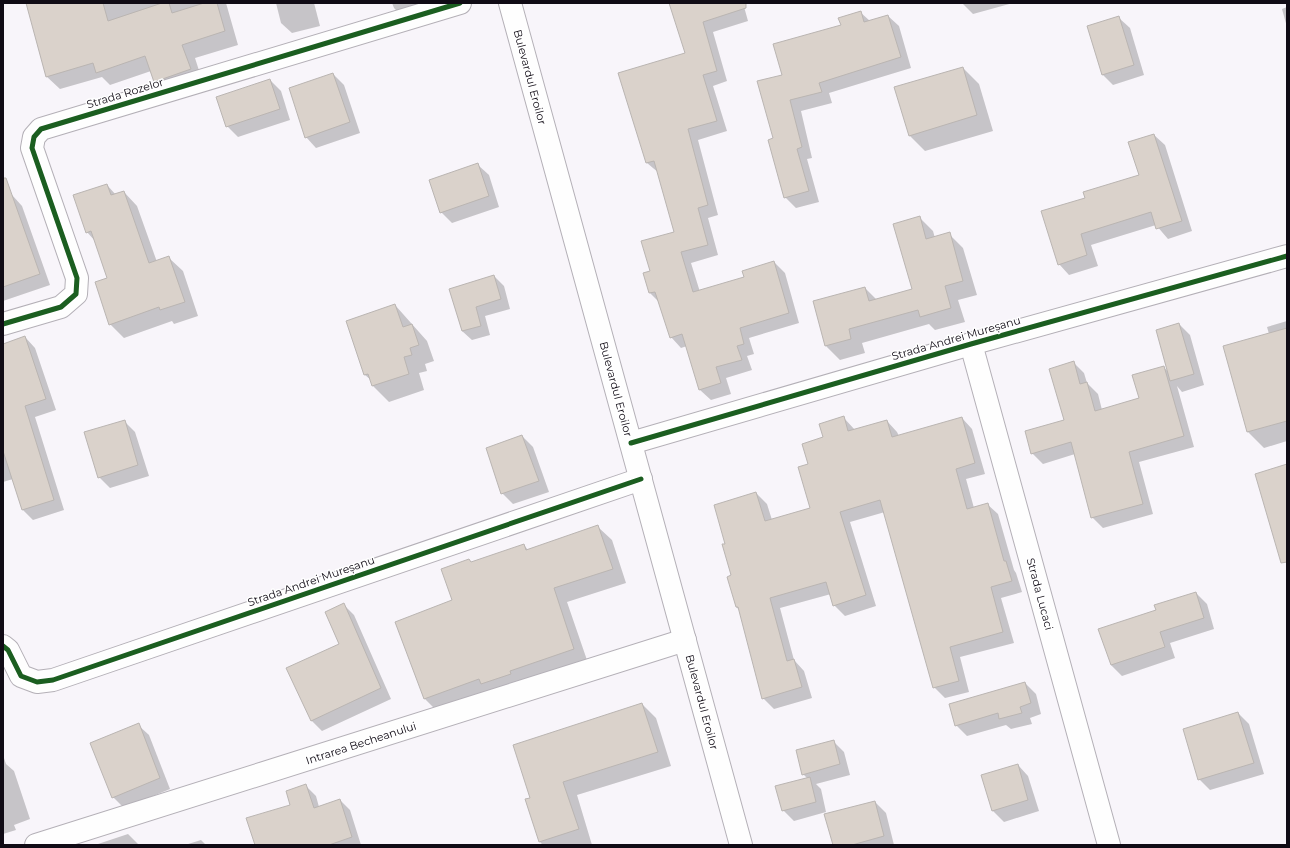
<svg xmlns="http://www.w3.org/2000/svg" width="1290" height="848" font-family="Montserrat,sans-serif">
<rect width="100%" height="100%" fill="#f8f5fa"/>
<!-- shadow -->
<g fill="#0003">
<polygon points="27,3 226,3 238,45 195,58 203,83 168,94 155,81 151,71 110,85 102,77 60,89 46,76"/>
<polygon points="276,3 314,3 320,26 292,33 281,23"/>
<polygon points="392,3 454,3 407,21 394,8"/>
<polygon points="671,3 743,3 748,21 713,32 727,81 713,86 727,131 698,140 718,215 708,218 718,255 691,263 700,292 745,278 774,262 785,273 799,323 749,338 754,354 747,356 752,370 726,378 731,394 711,400 700,390 687,346 681,348 671,337 659,302 650,293 645,274 651,272 675,232 659,173 647,163 686,53"/>
<polygon points="962,3 1013,3 973,14"/>
<polygon points="1287,7 1287,27 1282,9"/>
<polygon points="860,12 870,21 888,16 899,26 911,68 829,93 832,103 801,111 812,158 807,159 819,202 796,208 785,197 774,139 783,75"/>
<polygon points="1119,18 1130,28 1144,75 1113,85 1102,74"/>
<polygon points="963,68 979,84 993,131 925,151 909,135"/>
<polygon points="333,74 344,85 360,133 316,148 306,137"/>
<polygon points="270,80 281,91 290,120 238,137 227,126"/>
<polygon points="1154,135 1165,145 1192,231 1168,239 1156,225 1091,245 1098,266 1069,275 1059,264 1086,199 1140,175"/>
<polygon points="478,165 489,175 499,207 452,223 441,212"/>
<polygon points="107,185 116,195 124,192 137,206 157,262 169,258 183,271 198,316 174,324 172,321 124,338 110,324 108,278 95,241 87,232"/>
<polygon points="12,195 22,206 50,285 3,301 3,198"/>
<polygon points="919,217 933,231 935,238 949,234 963,248 977,295 958,300 965,322 935,330 929,324 862,343 865,353 840,360 826,346 865,288 877,300 913,289"/>
<polygon points="494,276 504,286 510,309 485,316 490,335 472,340 462,331 450,289"/>
<polygon points="395,305 427,341 434,361 425,364 427,371 419,373 424,390 389,402 373,386 371,380 365,375 348,321"/>
<polygon points="1287,321 1287,441 1264,448 1248,432 1224,347 1269,334 1267,327"/>
<polygon points="1179,324 1190,335 1204,385 1182,392 1177,386 1194,447 1139,462 1153,514 1103,528 1092,517 1075,454 1043,464 1032,453 1065,421 1074,363 1084,373 1087,383 1098,394 1102,410 1140,398 1163,367 1169,372"/>
<polygon points="25,337 35,348 56,410 35,417 64,510 33,520 22,509 13,479 3,482 3,344"/>
<polygon points="844,418 855,430 887,421 897,432 899,436 962,418 972,429 985,474 966,479 974,508 987,504 998,514 1014,570 1016,573 1022,592 1001,598 1014,643 960,657 969,692 945,698 934,687 885,512 850,522 876,606 845,616 834,605 831,594 780,608 794,660 804,671 812,698 774,709 763,698 741,611 736,607 727,544 756,493 767,504 772,520 812,508 809,465 824,438"/>
<polygon points="124,421 135,432 149,476 110,488 99,477"/>
<polygon points="522,436 533,447 549,492 513,504 502,493"/>
<polygon points="598,527 612,540 626,583 567,602 588,663 439,713 425,699 396,623 453,601 469,560 472,563 524,545 528,550"/>
<polygon points="1196,593 1207,604 1214,629 1170,643 1175,658 1122,676 1111,665 1157,610"/>
<polygon points="343,604 354,615 391,699 322,731 311,720 341,644"/>
<polygon points="1025,683 1036,694 1041,714 1030,718 1032,724 1011,729 1006,725 967,736 956,725"/>
<polygon points="642,704 656,718 671,766 577,795 592,845 543,845 540,842 531,799"/>
<polygon points="1238,713 1249,724 1264,774 1210,790 1199,779"/>
<polygon points="138,725 149,735 170,789 124,808 113,797"/>
<polygon points="833,741 844,752 850,775 816,784 821,789 826,812 794,821 783,810 807,778 803,774"/>
<polygon points="3,755 6,764 14,771 30,819 14,825 16,830 3,834"/>
<polygon points="1018,765 1028,776 1039,811 1004,822 993,811"/>
<polygon points="306,786 316,796 319,807 340,800 350,810 361,845 256,845 291,805"/>
<polygon points="875,802 886,813 894,845 834,845"/>
<polygon points="128,834 139,845 95,845"/>
<polygon points="201,840 206,845 185,845"/>
</g>
<!-- building -->
<g fill="#dad2cb" stroke="#bab5b2">
<polygon points="26,3 103,3 108,21 162,3 169,3 172,13 204,3 217,3 225,31 182,45 191,69 154,82 145,56 96,73 93,63 46,77"/>
<polygon points="669,3 746,3 746,8 703,22 717,71 703,75 717,121 688,129 708,205 698,208 708,245 681,252 693,292 744,277 742,271 774,261 789,313 740,328 744,344 737,346 742,360 716,367 721,383 699,390 682,334 670,338 655,292 649,293 643,273 650,271 641,241 674,232 654,161 646,163 618,73 685,53"/>
<polygon points="861,11 864,22 888,15 901,57 819,83 822,92 790,100 802,147 797,149 809,191 784,198 768,140 773,138 757,81 782,75 773,44 841,25 838,18"/>
<polygon points="1119,16 1134,65 1102,75 1087,26"/>
<polygon points="963,67 977,115 909,136 894,87"/>
<polygon points="333,73 350,122 305,138 289,88"/>
<polygon points="270,79 280,109 226,127 216,97"/>
<polygon points="1154,134 1182,221 1156,229 1151,212 1081,234 1087,255 1058,265 1041,211 1085,198 1083,192 1139,175 1128,142"/>
<polygon points="478,163 489,196 440,213 429,180"/>
<polygon points="3,178 6,178 40,274 3,287"/>
<polygon points="107,184 111,195 124,191 149,263 169,256 185,302 160,310 159,307 109,325 95,282 107,278 91,231 86,233 73,195"/>
<polygon points="920,216 926,239 950,232 963,281 945,286 951,308 920,317 918,310 849,329 851,339 825,346 813,301 865,287 869,301 912,289 893,224"/>
<polygon points="494,275 501,299 476,307 481,326 462,331 449,289"/>
<polygon points="395,304 403,327 412,324 419,345 410,348 412,355 404,357 409,374 372,386 368,374 364,375 346,321"/>
<polygon points="1179,323 1194,374 1170,381 1156,330"/>
<polygon points="1287,328 1287,421 1247,432 1223,346"/>
<polygon points="25,336 46,399 25,406 54,500 22,510 3,451 3,344"/>
<polygon points="1074,361 1080,384 1087,382 1095,411 1139,398 1132,375 1164,366 1184,436 1129,452 1143,504 1091,518 1071,442 1031,454 1025,431 1064,420 1049,369"/>
<polygon points="844,416 848,431 887,420 892,437 962,417 975,463 956,469 967,509 988,503 1004,561 1006,561 1012,581 991,587 1003,632 950,647 959,681 933,688 880,500 840,512 866,595 833,606 826,582 770,598 787,661 794,659 802,687 762,699 738,607 736,607 727,577 731,575 722,544 725,544 714,505 756,492 765,521 810,508 798,467 808,464 802,444 823,437 819,424"/>
<polygon points="125,420 138,465 98,478 84,432"/>
<polygon points="522,435 539,481 501,494 486,448"/>
<polygon points="1287,464 1287,562 1281,563 1255,474"/>
<polygon points="598,525 613,569 554,588 574,649 510,671 511,674 481,684 479,679 424,699 395,622 452,600 441,569 469,559 471,562 524,544 526,550"/>
<polygon points="1196,592 1204,618 1160,632 1165,647 1111,665 1098,629 1156,610 1154,605"/>
<polygon points="344,603 381,688 311,721 286,668 339,644 325,612"/>
<polygon points="1025,682 1031,703 1020,707 1022,713 999,719 998,713 955,726 949,704"/>
<polygon points="642,703 658,752 563,782 579,829 539,842 525,799 530,798 513,745"/>
<polygon points="1238,712 1254,763 1198,780 1183,729"/>
<polygon points="139,723 160,778 112,798 90,743"/>
<polygon points="834,740 840,764 802,775 796,750"/>
<polygon points="1018,764 1028,800 992,811 981,775"/>
<polygon points="810,777 816,802 782,811 775,786"/>
<polygon points="306,784 314,808 340,799 352,837 329,845 255,845 246,818 290,805 286,791"/>
<polygon points="875,801 884,836 852,845 833,845 824,814"/>
</g>
<g fill="none" stroke-linecap="round" stroke-linejoin="round">
<!-- minor casing -->
<g stroke="#b4b0b7" stroke-width="24">
<g id="minor">
<polyline points="3,324 61,307 76,294 77,278 32,148 34,137 41,129 460,3"/>
<polyline points="971,344 1109,845"/>
<polyline points="631,443 971,344 1287,256"/>
<polyline points="3,646 8,650 21,676 37,682 53,680 641,479"/>
<polyline points="36,845 685,640"/>
</g>
</g>
<!-- secondary casing -->
<g stroke="#b4b0b7" stroke-width="24">
<polyline id="secondary" points="510,3 741,845"/>
</g>
<!-- minor -->
<use href="#minor" stroke="#fefefe" stroke-width="22"/>
<!-- secondary -->
<use href="#secondary" stroke="#fefefe" stroke-width="22"/>
<!-- cycleway casing -->
<g stroke="#fff" stroke-width="8">
<g id="cycleway">
<polyline points="3,324 61,307 76,294 77,278 32,148 34,137 41,129 460,3"/>
<polyline points="631,443 971,344 1287,256"/>
<polyline points="3,646 8,650 21,676 37,682 53,680 641,479"/>
</g>
</g>
<!-- cycleway -->
<use href="#cycleway" stroke="#1b5e20" stroke-width="5"/>
</g>
<g text-anchor="middle" stroke-width="3" stroke-linejoin="round" paint-order="stroke">
<!-- street labels -->
<g font-size="11" fill="#100b15" stroke="#fff">
<text transform="translate(530 77) rotate(75)" y="4">Bulevardul Eroilor</text>
<text transform="translate(125 93) rotate(-17)" y="4">Strada Rozelor</text>
<text transform="translate(956 338) rotate(-16)" y="4">Strada Andrei Mureșanu</text>
<text transform="translate(616 389) rotate(75)" y="4">Bulevardul Eroilor</text>
<text transform="translate(311 581) rotate(-19)" y="4">Strada Andrei Mureșanu</text>
<text transform="translate(1040 594) rotate(75)" y="4">Strada Lucaci</text>
<text transform="translate(702 702) rotate(75)" y="4">Bulevardul Eroilor</text>
<text transform="translate(361 743) rotate(-18)" y="4">Intrarea Becheanului</text>
</g>
</g>
<!-- border -->
<rect width="1290" height="848" fill="none" stroke="#100b15" stroke-width="8"/>
</svg>
